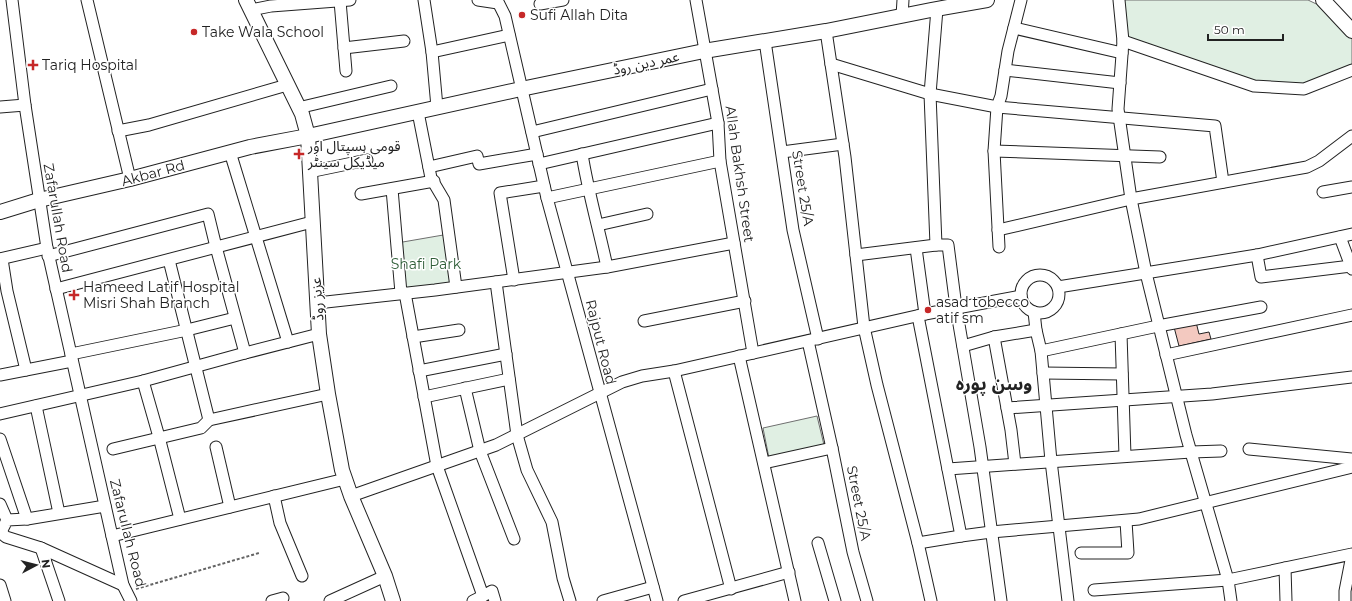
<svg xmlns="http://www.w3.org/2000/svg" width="1352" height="601" font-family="Montserrat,'Noto Sans Arabic',sans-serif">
<rect width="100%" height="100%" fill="#fff"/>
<!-- green -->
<g fill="#e0efe3" stroke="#6f6f6f">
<polygon points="1119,0 1308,0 1333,12 1352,31 1352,70 1304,89 1254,86 1123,41"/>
<polygon points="449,234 456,287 401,293 397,243"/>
<polygon points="817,416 824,445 769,458 763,428"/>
</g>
<!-- building -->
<polygon fill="#f3c9c0" stroke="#222" points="1196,322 1199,334 1209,332 1211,339 1179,346 1174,327"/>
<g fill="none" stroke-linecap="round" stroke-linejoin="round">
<!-- minor casing -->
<g stroke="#222" stroke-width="13">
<g id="minor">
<polyline points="12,0 25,105 47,248 123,585 131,601"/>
<polyline points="87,0 130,179"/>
<polyline points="424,0 432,52 437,107"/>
<polyline points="478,0 498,3"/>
<polyline points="497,0 505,16 547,198 657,601"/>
<polyline points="696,0 718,123 720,161 753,353"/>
<polyline points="1119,0 1123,41 1118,109 1131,199 1146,273 1186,435 1228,580 1231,601"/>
<polyline points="340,1 346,71"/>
<polyline points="540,4 563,0"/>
<polyline points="937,9 930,94 936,245 948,245 956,307 980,447 1001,601"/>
<polyline points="251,10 271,6 350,0"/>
<polyline points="902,16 903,0"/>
<polyline points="1014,28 1122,53"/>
<polyline points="826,31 845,157 864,327 877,385 918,543 931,601"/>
<polyline points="765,41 793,230 818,339"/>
<polyline points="1123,41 1254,86 1304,89 1352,70"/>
<polyline points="344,48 404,41"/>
<polyline points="432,52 509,35"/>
<polyline points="831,64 930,94 997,107 1215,126 1223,182"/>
<polyline points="1005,70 1120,83"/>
<polyline points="0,107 25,105"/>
<polyline points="298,108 391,86"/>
<polyline points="418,112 431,178 444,200 456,287"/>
<polyline points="118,131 149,125 287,85"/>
<polyline points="532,132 712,89"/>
<polyline points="994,151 1160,157"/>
<polyline points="230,152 288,342"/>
<polyline points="782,152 843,144"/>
<path d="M582,154C588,192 599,229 607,267"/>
<polyline points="539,164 718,123"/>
<polyline points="429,167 477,156 479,164 537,154"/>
<polyline points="309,172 367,160"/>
<polyline points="392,189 401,293"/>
<polyline points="1323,192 1352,187"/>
<polyline points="361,194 434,181"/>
<polyline points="547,198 720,161"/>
<polyline points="598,225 647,214"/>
<polyline points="998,230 1131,199 1307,167 1319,161 1352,136"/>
<polyline points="1340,237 1352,269"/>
<polyline points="999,247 994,151 997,107 1001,96 1008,51 1021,0"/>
<polyline points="916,248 925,314"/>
<polyline points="856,255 936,245"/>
<polyline points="1257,255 1261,277 1351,266"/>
<polyline points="0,259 47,248"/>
<polyline points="2,259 7,291 26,370"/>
<circle cx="1040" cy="294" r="19"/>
<polyline points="514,280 500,193 544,186"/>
<polyline points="496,282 517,435 527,470 552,522 563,578 570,601"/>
<polyline points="1058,287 1257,255 1352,234"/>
<polyline points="56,289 312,222"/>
<polyline points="405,293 437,466 483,596 492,591 495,601"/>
<polyline points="317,303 435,290 607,267 734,243"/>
<polyline points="1034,312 1036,330 1041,351 1051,461 1068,601"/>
<polyline points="918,316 961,536"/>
<polyline points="644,321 745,301"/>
<polyline points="1121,334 1125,456"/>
<polyline points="413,337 459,330"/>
<polyline points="994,337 1011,430 1015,464"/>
<polyline points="808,341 832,448 853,552 867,601"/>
<polyline points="963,346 994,337 1036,330"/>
<polyline points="1041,351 1158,326 1261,307"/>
<polyline points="245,353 319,334"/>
<polyline points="71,354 187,330 235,318"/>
<polyline points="1166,355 1352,315"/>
<polyline points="739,356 795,601"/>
<polyline points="419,371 506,354"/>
<polyline points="674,371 731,589"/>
<polyline points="1043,373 1122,374"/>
<polyline points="0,375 72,361"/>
<polyline points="143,381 159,437 180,519"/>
<polyline points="465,388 480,451 514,539"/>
<polyline points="424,397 509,379"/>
<polyline points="36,406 59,513"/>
<polyline points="1007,408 1212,394 1352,377"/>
<polyline points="0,414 143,381 245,353 216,247 208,214 48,256"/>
<polyline points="209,420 328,394"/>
<polyline points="0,439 27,519"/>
<polyline points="216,447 230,507"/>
<polyline points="113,449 201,428 209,420 169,260"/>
<polyline points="1249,449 1352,459"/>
<polyline points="764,463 832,448"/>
<polyline points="948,469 1191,452 1221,451"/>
<polyline points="274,496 280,523 302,576"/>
<polyline points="351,496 496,445 622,382 642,376 674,371 925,314 1021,296"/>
<polyline points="0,504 7,520"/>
<polyline points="0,532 6,537 41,548 123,585"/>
<polyline points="1,532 7,520 27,519 105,506"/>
<polyline points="112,536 345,479"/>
<polyline points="818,543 835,601"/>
<polyline points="918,543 961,536 991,532 1139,519 1352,467"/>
<polyline points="41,548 59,601"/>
<polyline points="1081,553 1128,553 1126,521"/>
<polyline points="1285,568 1286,601"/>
<polyline points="0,585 5,601"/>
<polyline points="1094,590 1228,580 1352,554"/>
<polyline points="272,601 283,598"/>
<polyline points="330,601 385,576"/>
<polyline points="473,601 483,596"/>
<polyline points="603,601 653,587"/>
<polyline points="684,601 789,572"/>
<polyline points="1345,601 1345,591 1352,555"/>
</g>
</g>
<!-- major casing -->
<g stroke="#222" stroke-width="16">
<g id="major">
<polyline points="246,0 302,114 308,136 319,334 328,394 342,470 351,496 385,576 393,601"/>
<polyline points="1323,0 1352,31"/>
<polyline points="0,212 39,200 130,179 250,147 308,136 521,89 704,51 826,31 931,10 987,0"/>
</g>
</g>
<!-- path -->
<polyline stroke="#646464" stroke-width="2" stroke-dasharray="3 2" stroke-linecap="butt" points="136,589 259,553"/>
<!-- minor -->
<use href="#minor" stroke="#fff" stroke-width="11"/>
<!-- major -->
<use href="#major" stroke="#fff" stroke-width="14"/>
</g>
<!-- markers -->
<g fill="#c62828" stroke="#fff" stroke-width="1.5">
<circle cx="522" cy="15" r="4"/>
<circle cx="194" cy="32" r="4"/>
<path d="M31 59h4v4h4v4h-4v4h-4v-4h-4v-4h4z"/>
<path d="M297 148h4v4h4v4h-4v4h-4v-4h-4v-4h4z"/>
<path d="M72 289h4v4h4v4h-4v4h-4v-4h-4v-4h4z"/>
<circle cx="928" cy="310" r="4"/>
</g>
<g text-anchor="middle" stroke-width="3" stroke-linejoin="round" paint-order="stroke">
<!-- poi labels -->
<g font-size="14" fill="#222" stroke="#fff" text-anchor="start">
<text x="530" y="20">Sufi Allah Dita</text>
<text x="202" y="37">Take Wala School</text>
<text x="42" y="70">Tariq Hospital</text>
<text x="308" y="151">قومی ہسپتال اور<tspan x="308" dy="16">میڈیکل سینٹر</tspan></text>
<text x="83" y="292">Hameed Latif Hospital<tspan x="83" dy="16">Misri Shah Branch</tspan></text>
<text x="936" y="307">asad tobecco<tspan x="936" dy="16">atif sm</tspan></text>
</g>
<!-- street labels -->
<g font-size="14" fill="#222" stroke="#fff">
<text transform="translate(646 63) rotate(-12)" y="5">عمر دین روڈ</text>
<text transform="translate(153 173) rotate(-15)" y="5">Akbar Rd</text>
<text transform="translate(740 174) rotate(82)" y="5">Allah Bakhsh Street</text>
<text transform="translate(803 188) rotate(81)" y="5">Street 25/A</text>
<text transform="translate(58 218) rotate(80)" y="5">Zafarullah Road</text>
<text transform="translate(317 299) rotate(-94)" y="5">عزیز روڈ</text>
<text transform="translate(601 342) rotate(76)" y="5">Rajput Road</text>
<text transform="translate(859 503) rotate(79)" y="5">Street 25/A</text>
<text transform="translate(128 533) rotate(76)" y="5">Zafarullah Road</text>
</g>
<!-- park labels -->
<g font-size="14" fill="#2f5e38" stroke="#fff">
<text x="426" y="269">Shafi Park</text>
</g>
<!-- district labels -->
<g font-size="18" font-weight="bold" fill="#222" stroke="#fff">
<text x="994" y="390">وسن پورہ</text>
</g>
</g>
<!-- north arrow -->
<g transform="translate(36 565) rotate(83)" stroke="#ffffff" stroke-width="3" paint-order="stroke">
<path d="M0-3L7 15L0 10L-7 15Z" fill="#222222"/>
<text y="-6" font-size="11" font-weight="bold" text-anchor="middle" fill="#222222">N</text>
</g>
<!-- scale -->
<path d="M1208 34v6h75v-6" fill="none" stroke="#222222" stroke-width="2"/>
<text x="1214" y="34" font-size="12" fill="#222222" stroke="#ffffff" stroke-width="3" paint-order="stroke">50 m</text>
</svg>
